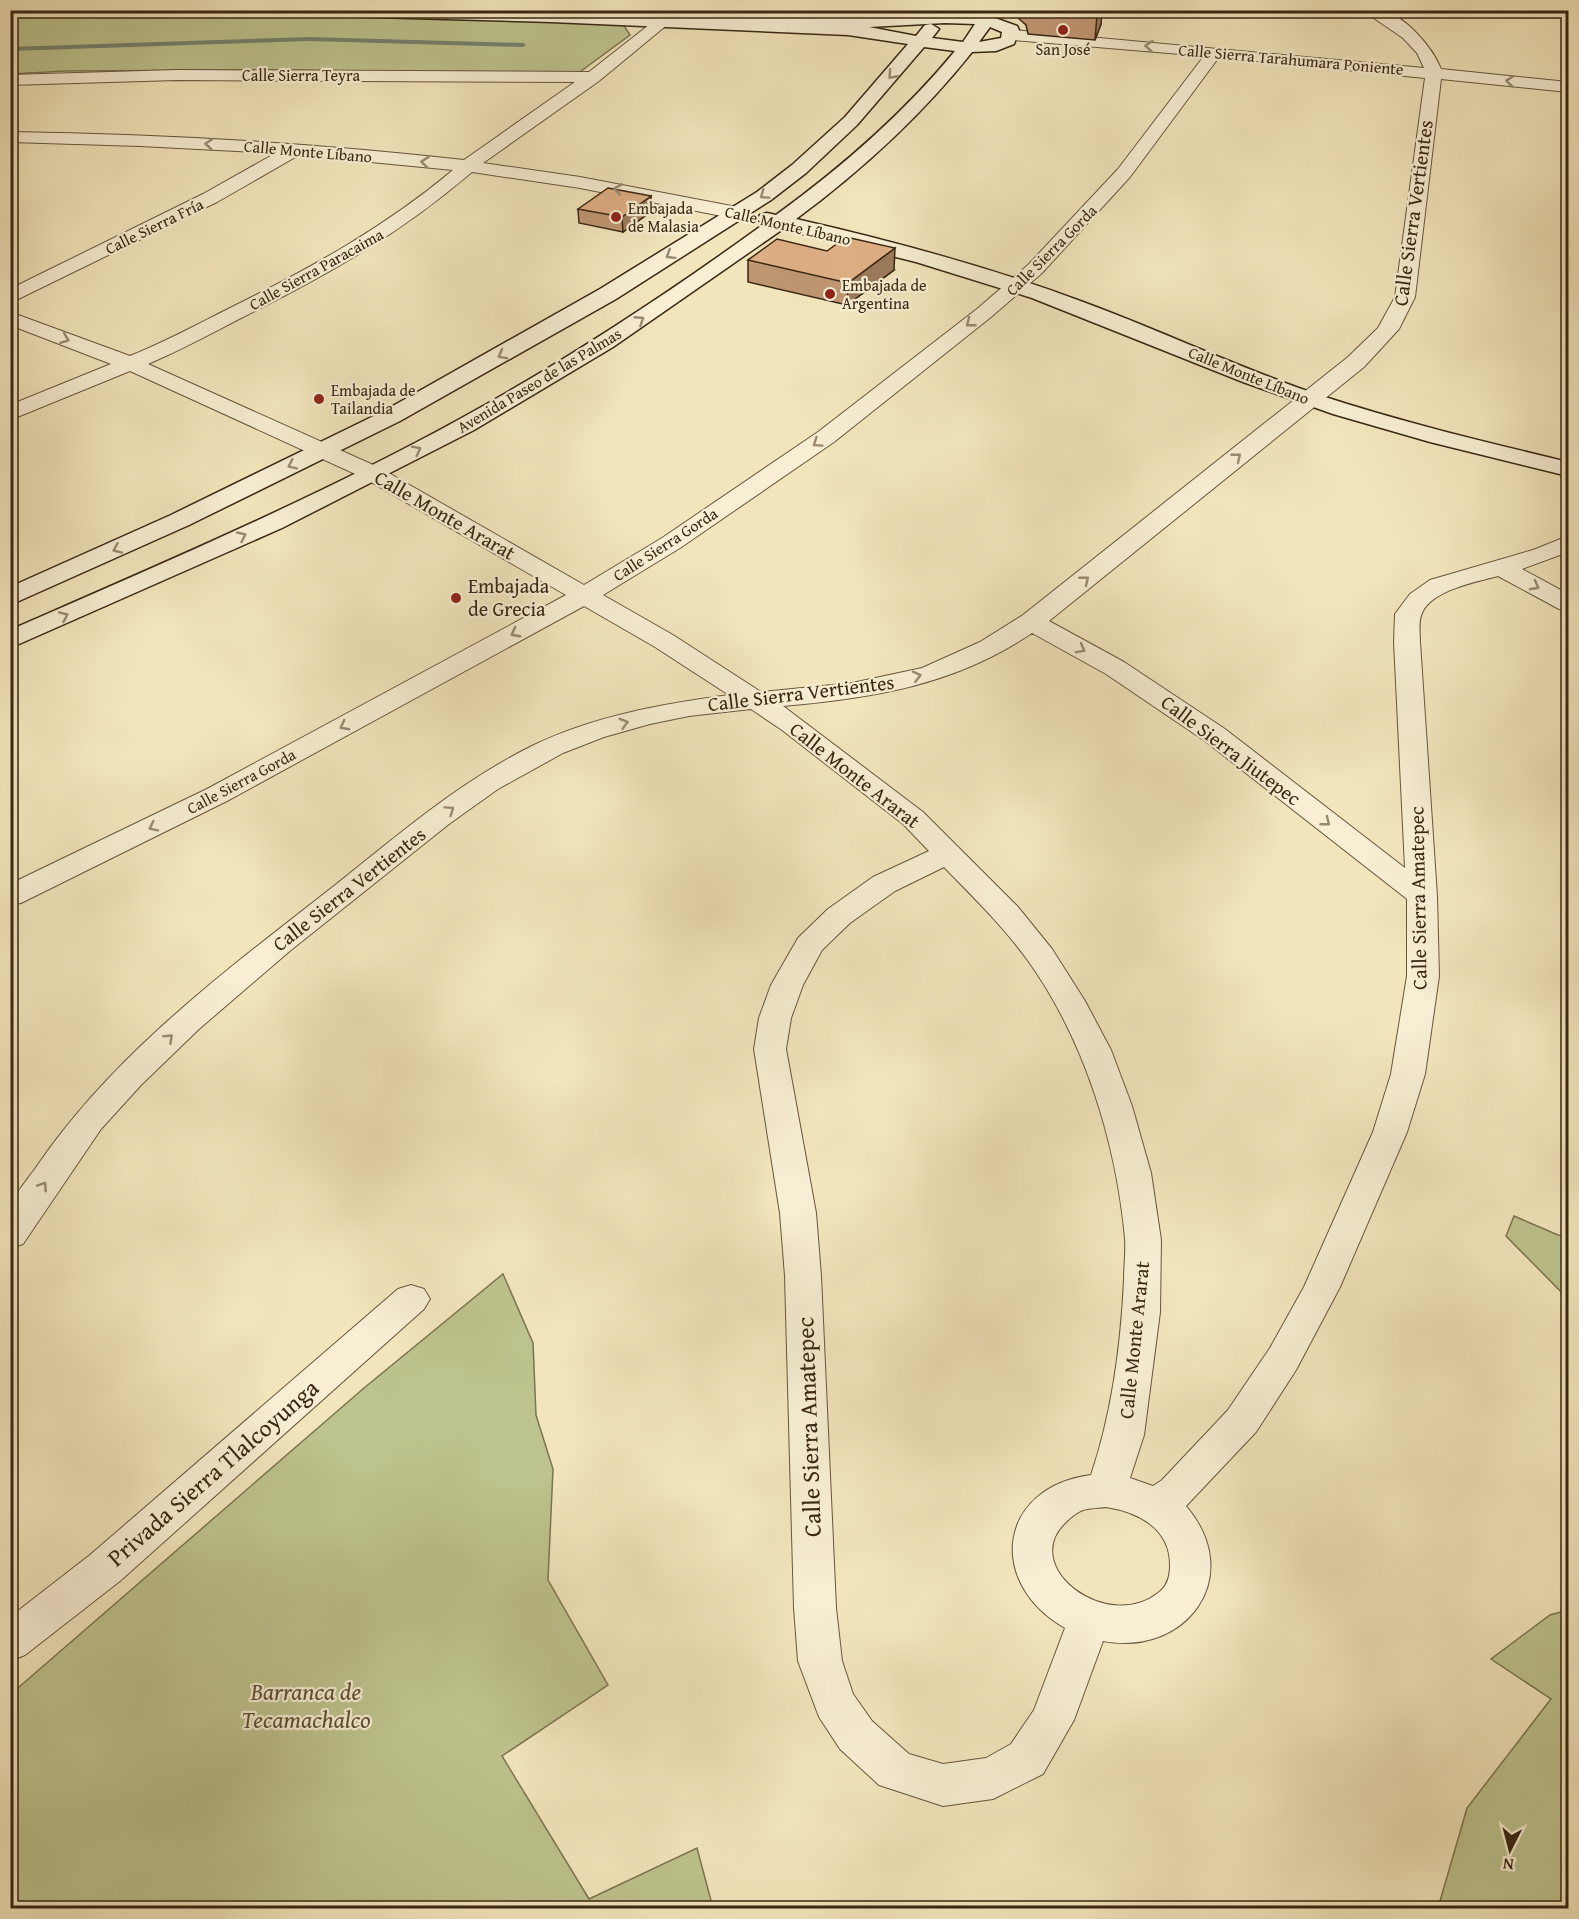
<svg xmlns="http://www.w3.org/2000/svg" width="1579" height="1919" font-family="'Gentium Book Plus',serif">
<rect width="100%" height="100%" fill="#f2e5bc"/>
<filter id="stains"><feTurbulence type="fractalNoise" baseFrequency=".00333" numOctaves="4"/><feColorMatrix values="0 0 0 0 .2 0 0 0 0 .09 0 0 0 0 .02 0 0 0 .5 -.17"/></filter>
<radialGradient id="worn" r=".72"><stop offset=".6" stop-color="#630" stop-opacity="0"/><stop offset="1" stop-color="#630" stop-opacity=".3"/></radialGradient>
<!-- green -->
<g fill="#bdc38e" stroke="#7b7550" stroke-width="1.5">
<polygon points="326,15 623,24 630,35 577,74 283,70 66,71 11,74 11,17"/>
<polygon points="1514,1216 1558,1235 1568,1236 1568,1299 1506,1236"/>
<polygon points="503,1274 533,1343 536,1415 553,1469 548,1580 608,1685 502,1756 589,1899 697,1848 713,1908 11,1908 11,1694 364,1388"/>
<polygon points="1568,1610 1568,1908 1438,1908 1467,1808 1551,1699 1491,1659 1550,1615"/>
</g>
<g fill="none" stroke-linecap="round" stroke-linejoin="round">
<!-- stream -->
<polygon fill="#74826f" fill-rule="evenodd" points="310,37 523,43 526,45 523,47 310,41 10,51 10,47"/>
<!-- street casing -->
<g stroke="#67563d" stroke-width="2">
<g id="street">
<path d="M668,10H685L599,81L483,163L580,177L737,207L744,209L747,213L744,217L737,219L580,188L472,172C398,235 329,274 243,317C212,333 181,350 148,364L380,468L584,585L662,538L818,432L977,309L1028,265L1118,169L1204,56L1012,40L1006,38L1004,35L1006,32L1012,30L1424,68L1417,53L1403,38L1362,10C1368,10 1375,9 1381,10C1405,15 1433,48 1441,69L1568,82V92L1441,79L1415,297L1399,329L1364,367L1049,621L1124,662L1225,729L1405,868L1394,642L1395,614L1410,594L1430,580L1533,550L1568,536V552L1522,569L1568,594V612L1559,609L1498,576C1476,582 1432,590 1422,613C1418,621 1420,634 1420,642L1437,896L1439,976L1425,1074L1407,1132L1340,1287L1296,1370L1256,1432L1186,1506C1246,1576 1187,1657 1103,1641L1074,1720L1043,1774L993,1799L943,1806L879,1785L840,1749L819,1717L798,1661L794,1608L785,1276L780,1213L754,1049L759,1018L771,985L798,938L828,909L873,877L929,851L903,824L782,730L751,709L689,716L650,724L604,737L563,753L498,789L449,824L291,950L199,1029L141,1085L101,1129L23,1244L10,1248C10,1236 7,1217 11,1205C16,1192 29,1178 37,1166C115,1052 227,970 334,886C397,836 459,782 532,746C593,716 662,704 729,695L655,647L584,606L227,801L21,903L10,905V884L207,789L566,595L364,478L130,371L10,420V405L111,364L10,325V312L130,356C165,342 198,324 232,307C311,268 385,227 453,170L299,155L217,202L10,303V289L203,194L276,153L140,146L10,142V132C162,134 313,143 464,160L575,82L177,80L10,85V75L177,70L589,72ZM1219,57L1425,78L1395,297L1378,328L1348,357L1023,615L980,642L922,668L852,683L761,692L673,635L603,595L680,548L834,442L991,317L1042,273L1130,177ZM1032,633L1106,674L1205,741L1407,899V976L1391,1074L1373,1132L1304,1287L1270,1348L1228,1410L1162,1480L1153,1486L1130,1478L1144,1435L1160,1312L1161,1240L1151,1173L1132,1106L1111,1050L1085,1001L1052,949L1018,907L923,812L783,706C874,698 955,685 1032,633ZM944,867C973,897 1004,927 1029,962C1085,1041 1116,1142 1125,1238C1126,1251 1124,1266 1124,1279C1121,1345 1112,1413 1091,1475C998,1487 986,1583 1065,1628L1034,1710L1011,1744L986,1758L943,1764L909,1754L872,1721L853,1694L842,1661L836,1608L821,1276L816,1213L786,1049L791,1018L803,985L822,950L850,923L895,891ZM1106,1507C1138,1512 1170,1528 1170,1565C1170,1576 1168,1586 1158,1593C1108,1633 1019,1568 1065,1523C1070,1518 1077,1512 1083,1510C1090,1508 1099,1508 1106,1507Z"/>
<polygon points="411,1285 424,1289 430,1299 424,1309 120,1581 25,1655 10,1661 10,1617 90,1555 398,1289"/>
</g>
</g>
<!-- secondary casing -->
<g stroke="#392713" stroke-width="3">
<path id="secondary" d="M293,10H496L598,14L593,10C686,10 779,15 872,17C908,18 944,11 981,15L984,10H1001L995,18L1017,26L1019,30L1014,44L996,51L972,52C921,116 862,170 796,219C893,241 989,267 1083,302C1162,331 1239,368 1319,395C1401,422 1485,442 1568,462V476L1430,442L1333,414L1243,382L1032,298L916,262L783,229L613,347L474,430L282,528L10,648V630C161,564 314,499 458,420C564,362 666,295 764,224L757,219L760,215L767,213L776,215C842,167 903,114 955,51L924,47L857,125L806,173L771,200L616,299L400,421L189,525L10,605V587L171,515L384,411L600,289L757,192L792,165L845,117L908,44L848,35L551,22L301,15ZM945,23L975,24L963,42L932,38L939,29L931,24L925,25L916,36L869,27ZM990,27L1002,32L1001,38L979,42Z"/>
</g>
<!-- street -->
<use href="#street" fill="#f7eed3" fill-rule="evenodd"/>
<!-- secondary -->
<use href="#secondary" fill="#f7eed3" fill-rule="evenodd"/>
</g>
<!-- wall -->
<g fill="#bf9672" stroke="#392713" stroke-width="1.5">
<polygon points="1018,10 1102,10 1101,24 1095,40 1028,34 1026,25 1018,18"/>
<polygon points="578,209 652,211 623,232 579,223"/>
<polygon points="748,260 894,270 847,305 748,282"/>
</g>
<!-- shaded-wall -->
<g fill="#9b7a5c" stroke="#392713" stroke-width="1.5">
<polygon points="1099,10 1102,10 1101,24 1095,40 1097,15"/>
<polygon points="651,196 652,211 623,232 622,217"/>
<polygon points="895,248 894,270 847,305 848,283"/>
</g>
<!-- building -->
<g fill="#deae84" stroke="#392713" stroke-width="1.5">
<polygon points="1037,10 1099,10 1097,15"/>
<polygon points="608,188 651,196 622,217 578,209"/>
<polygon points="846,237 895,248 848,283 748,260 777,239 827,251"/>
</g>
<!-- one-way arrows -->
<defs><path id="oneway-chevron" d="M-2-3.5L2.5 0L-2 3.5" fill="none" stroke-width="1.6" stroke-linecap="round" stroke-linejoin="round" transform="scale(1.5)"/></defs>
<g stroke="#988a73">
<use href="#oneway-chevron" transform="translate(1149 46) rotate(-175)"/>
<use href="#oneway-chevron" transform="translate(892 75) rotate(132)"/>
<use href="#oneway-chevron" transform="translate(1510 81) rotate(-174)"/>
<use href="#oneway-chevron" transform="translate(209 144) rotate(-176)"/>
<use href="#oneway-chevron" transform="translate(425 162) rotate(-174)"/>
<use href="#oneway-chevron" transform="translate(618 189) rotate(-170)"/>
<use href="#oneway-chevron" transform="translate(764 195) rotate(145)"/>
<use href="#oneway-chevron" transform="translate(670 255) rotate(148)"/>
<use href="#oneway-chevron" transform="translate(640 320) rotate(-33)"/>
<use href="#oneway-chevron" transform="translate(970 323) rotate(142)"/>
<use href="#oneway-chevron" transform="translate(65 339) rotate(21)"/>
<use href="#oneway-chevron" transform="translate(502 355) rotate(151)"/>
<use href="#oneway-chevron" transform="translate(817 443) rotate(146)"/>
<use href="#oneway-chevron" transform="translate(417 450) rotate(-27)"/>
<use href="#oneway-chevron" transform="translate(1237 457) rotate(-39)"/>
<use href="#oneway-chevron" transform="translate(292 465) rotate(154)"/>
<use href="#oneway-chevron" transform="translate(242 536) rotate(-25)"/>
<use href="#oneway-chevron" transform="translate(117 549) rotate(156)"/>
<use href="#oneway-chevron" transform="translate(1085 580) rotate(-39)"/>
<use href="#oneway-chevron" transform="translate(1535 586) rotate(28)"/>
<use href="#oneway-chevron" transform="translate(64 616) rotate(-24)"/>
<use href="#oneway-chevron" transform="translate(515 633) rotate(152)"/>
<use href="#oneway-chevron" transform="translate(1081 649) rotate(29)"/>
<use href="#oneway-chevron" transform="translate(917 676) rotate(-14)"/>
<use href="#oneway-chevron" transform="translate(624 723) rotate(-16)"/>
<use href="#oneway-chevron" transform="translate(344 726) rotate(152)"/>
<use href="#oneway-chevron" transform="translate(450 810) rotate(-35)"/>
<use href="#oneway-chevron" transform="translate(1326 822) rotate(38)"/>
<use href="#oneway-chevron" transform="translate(153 827) rotate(154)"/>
<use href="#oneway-chevron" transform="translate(169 1038) rotate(-43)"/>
<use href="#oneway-chevron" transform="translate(43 1186) rotate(-57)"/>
</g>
<!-- markers -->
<g fill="#8f2418" stroke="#f7eed3" stroke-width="2">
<circle cx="1063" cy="30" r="6"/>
<circle cx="616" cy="217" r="6"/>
<circle cx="830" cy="294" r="6"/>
<circle cx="319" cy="399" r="6"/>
<circle cx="456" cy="598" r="6"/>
</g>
<g text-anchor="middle" stroke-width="4.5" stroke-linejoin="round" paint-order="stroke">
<!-- far-poi labels -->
<g font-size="16" fill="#392713" stroke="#f7eed3" text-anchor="start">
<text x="1063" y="55" text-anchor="middle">San José</text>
<text x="628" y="214">Embajada<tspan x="628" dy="18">de Malasia</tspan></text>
<text x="842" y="291">Embajada de<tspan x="842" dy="18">Argentina</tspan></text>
<text x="331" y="396">Embajada de<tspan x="331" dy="18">Tailandia</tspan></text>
</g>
<!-- far-street labels -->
<g font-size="16" fill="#392713" stroke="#f7eed3">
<text transform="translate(1291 59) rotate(5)" y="6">Calle Sierra Tarahumara Poniente</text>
<text x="301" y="81">Calle Sierra Teyra</text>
<text transform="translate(308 151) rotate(5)" y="6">Calle Monte Líbano</text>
<text transform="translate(788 225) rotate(13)" y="6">Calle Monte Líbano</text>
<text transform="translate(154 226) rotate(-26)" y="6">Calle Sierra Fría</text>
<text transform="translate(1051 250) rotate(-45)" y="6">Calle Sierra Gorda</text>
<text transform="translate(316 269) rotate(-29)" y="6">Calle Sierra Paracaima</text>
<text transform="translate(1249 375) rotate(22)" y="6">Calle Monte Líbano</text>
<text transform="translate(539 380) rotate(-31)" y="6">Avenida Paseo de las Palmas</text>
<text transform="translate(665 544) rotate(-33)" y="6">Calle Sierra Gorda</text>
<text transform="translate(241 781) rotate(-28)" y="6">Calle Sierra Gorda</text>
</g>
<!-- street labels -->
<g font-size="20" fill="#392713" stroke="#f7eed3">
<text transform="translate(1413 213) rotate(-82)" y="7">Calle Sierra Vertientes</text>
<text transform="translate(445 515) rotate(30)" y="7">Calle Monte Ararat</text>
<text transform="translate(801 693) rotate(-7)" y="7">Calle Sierra Vertientes</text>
<text transform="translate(1231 750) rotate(37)" y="7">Calle Sierra Jiutepec</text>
<text transform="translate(855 775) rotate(38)" y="7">Calle Monte Ararat</text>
<text transform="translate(349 889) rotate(-38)" y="7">Calle Sierra Vertientes</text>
<text transform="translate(1418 898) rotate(-91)" y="7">Calle Sierra Amatepec</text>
<text transform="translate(1134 1340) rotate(-84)" y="7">Calle Monte Ararat</text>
</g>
<!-- poi labels -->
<g font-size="20" fill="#392713" stroke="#f7eed3" text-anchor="start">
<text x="468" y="593">Embajada<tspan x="468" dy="23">de Grecia</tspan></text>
</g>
<!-- near-street labels -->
<g font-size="24" fill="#392713" stroke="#f7eed3">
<text transform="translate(809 1427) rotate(-92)" y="8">Calle Sierra Amatepec</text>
<text transform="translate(213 1473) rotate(-41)" y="8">Privada Sierra Tlalcoyunga</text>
</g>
<!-- near-park labels -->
<g font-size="24" font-style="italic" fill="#5a4e32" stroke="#f7eed3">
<text x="306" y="1700">Barranca de<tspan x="306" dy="28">Tecamachalco</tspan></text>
</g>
</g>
<!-- margin -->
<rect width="1579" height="1919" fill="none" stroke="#f2e5bc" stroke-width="36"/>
<rect x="12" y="12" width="1555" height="1895" fill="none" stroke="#392713" stroke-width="3"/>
<rect x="18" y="18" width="1543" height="1883" fill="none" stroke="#392713" stroke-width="1.5"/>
<!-- north arrow -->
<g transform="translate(1510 1850) rotate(186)" stroke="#f7eed3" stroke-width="4.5" paint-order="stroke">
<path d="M0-4.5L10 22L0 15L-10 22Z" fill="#392713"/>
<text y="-9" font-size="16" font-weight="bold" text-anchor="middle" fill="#392713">N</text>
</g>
<rect width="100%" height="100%" filter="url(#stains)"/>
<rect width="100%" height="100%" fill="url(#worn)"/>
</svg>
